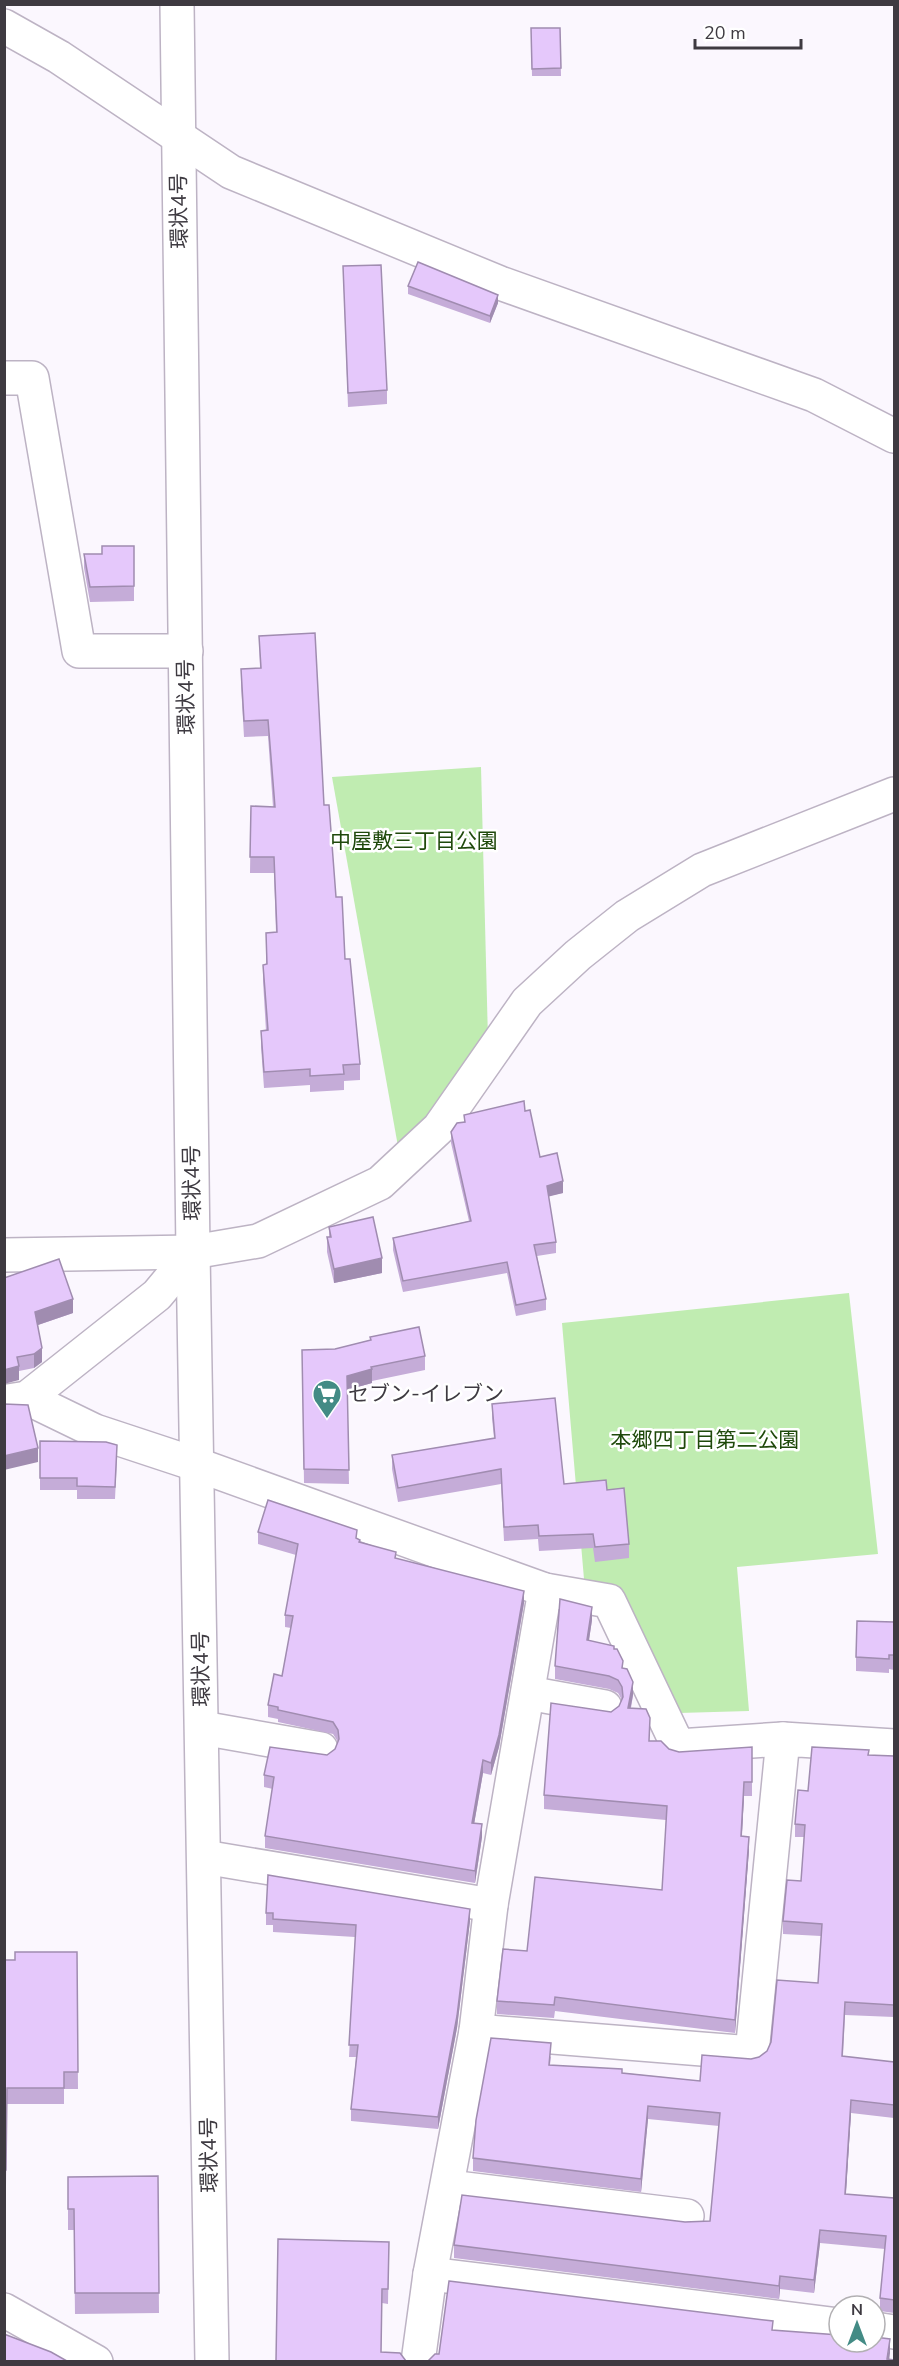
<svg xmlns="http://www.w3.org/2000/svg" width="899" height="2366" font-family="'Nunito Sans','Noto Sans JP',sans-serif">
<rect width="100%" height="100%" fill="#fbf7fe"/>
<!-- green -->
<g fill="#c0ecb1">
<polygon points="481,767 488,1040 399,1152 332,777"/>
<polygon points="849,1293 878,1554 737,1567 749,1711 679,1713 635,1626 584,1579 562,1323"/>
</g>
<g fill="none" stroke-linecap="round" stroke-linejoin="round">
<!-- minor casing -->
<g stroke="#bdb3c4" stroke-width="36">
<g id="minor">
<polyline points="4,26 59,57 231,172 500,283 814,395 894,436"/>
<polyline points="4,378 32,378 79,651 186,651"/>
<polyline points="4,1255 193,1252 258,1241 380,1183 439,1128 527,1002 578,955 627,916 702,870 894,794"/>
<polyline points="27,1398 95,1431 198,1465 545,1590 609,1601 678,1746 783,1739"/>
<polyline points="8,1401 27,1398 157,1295 193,1252"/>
<polyline points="528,1693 605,1707"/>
<polyline points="202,1728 321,1749"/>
<polyline points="204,1857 491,1905"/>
<polyline points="476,2031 752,2053 783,1739 894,1746"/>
<polyline points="449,2187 687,2216"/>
<polyline points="430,2274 839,2325"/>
<polyline points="4,2310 96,2362"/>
<polyline points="875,2329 894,2332"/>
<polyline points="418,2362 430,2274 476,2031 491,1905 545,1590"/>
</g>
</g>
<!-- major casing -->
<g stroke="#bdb3c4" stroke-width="36">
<polyline id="major" points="177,4 193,1252 212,2362"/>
</g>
<!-- minor -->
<use href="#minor" stroke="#fff" stroke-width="33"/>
<!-- major -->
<use href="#major" stroke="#fff" stroke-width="33"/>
</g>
<!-- wall -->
<g fill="#c5acd8">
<polygon points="531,28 560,28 561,76 532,76"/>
<polygon points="343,266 387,390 387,404 348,407"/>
<polygon points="408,286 498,303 490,323 408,294"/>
<polygon points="134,546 134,601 90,602 84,568 84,554 102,554"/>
<polygon points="259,636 324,805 336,897 360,1064 360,1080 344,1081 344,1090 310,1092 310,1085 264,1088 261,1047 261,1031 266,1031 263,981 263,965 266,964 266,933 276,933 274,873 250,873 251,806 273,807 268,736 244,737 241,685 241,669 260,668"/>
<polygon points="525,1111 540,1157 563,1193 548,1196 556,1242 556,1253 537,1256 546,1299 546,1310 516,1316 507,1273 403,1292 393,1250 393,1238 469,1221 451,1143 451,1132 464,1122 464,1115"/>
<polygon points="329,1227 382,1273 334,1283 327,1252 327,1237 329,1237"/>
<polygon points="4,1278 73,1313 38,1325 42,1362 34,1368 19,1371 19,1380"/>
<polygon points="370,1337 425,1356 425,1370 372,1381 372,1383 347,1390 349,1484 304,1483 302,1350 335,1349 370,1340"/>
<polygon points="492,1404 564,1484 607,1490 629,1544 629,1558 595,1562 593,1548 539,1551 538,1539 504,1541 501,1484 398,1502 392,1469 392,1455 494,1438 492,1418"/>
<polygon points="40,1441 117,1458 115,1499 77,1499 77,1490 40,1490"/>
<polygon points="258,1532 357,1539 360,1543 396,1558 524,1603 499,1747 491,1775 483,1773 474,1824 482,1837 475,1883 265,1848 265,1836 273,1789 264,1787 264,1775 327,1755 335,1749 338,1742 333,1734 278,1722 278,1719 268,1717 268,1705 282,1676 291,1628 285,1627 285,1615 296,1555 258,1544"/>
<polygon points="592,1620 589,1640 614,1649 633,1695 631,1708 650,1731 649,1741 669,1749 679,1752 752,1747 752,1796 744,1796 742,1836 749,1850 735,2033 555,2011 554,2018 497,2014 497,2001 527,1951 662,1890 666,1820 544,1809 544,1795 611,1712 619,1706 622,1700 618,1693 609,1689 555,1679 555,1666"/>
<polygon points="894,1622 894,1670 889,1669 889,1673 856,1671 856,1657"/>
<polygon points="869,1755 894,1756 894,2017 845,2015 843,2056 894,2062 894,2118 851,2113 846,2194 894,2198 894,2313 880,2311 880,2298 885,2249 820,2243 814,2293 780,2289 779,2299 454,2258 454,2245 685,2222 710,2221 719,2126 648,2119 641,2192 473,2171 473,2158 551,2056 550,2065 700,2081 751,2059 759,2057 767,2051 818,1983 821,1936 783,1934 783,1921 801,1881 804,1837 795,1837 795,1824 808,1791"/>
<polygon points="266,1913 470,1921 457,2028 438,2129 351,2121 351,2109 356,2057 349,2057 355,1937 273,1932 273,1925 266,1925"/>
<polygon points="77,1952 78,2089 64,2089 64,2104 7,2104 6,2187 4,2187 4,1960 15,1960"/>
<polygon points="158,2176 159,2313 75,2314 74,2230 68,2230 68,2177"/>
<polygon points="389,2242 388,2304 382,2303 381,2352 276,2361"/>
</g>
<!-- shaded-wall -->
<g fill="#a08cb0">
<polygon points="498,295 498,303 490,323 490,316"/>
<polygon points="563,1181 563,1193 547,1197 547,1186"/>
<polygon points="382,1258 382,1273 334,1283 334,1269"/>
<polygon points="73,1299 73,1313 35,1326 35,1312"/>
<polygon points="42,1348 42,1362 34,1368 34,1354"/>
<polygon points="19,1366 19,1380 4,1384 4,1370"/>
<polygon points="372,1369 372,1383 347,1390 347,1376"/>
<polygon points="38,1448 38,1462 4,1470 4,1456"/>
<polygon points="524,1591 524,1603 499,1747 491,1775 491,1763"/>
<polygon points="592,1607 592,1620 587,1653 587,1640"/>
<polygon points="633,1682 633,1695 628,1721 628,1708"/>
<polygon points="483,1760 483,1773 472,1836 472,1823"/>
<polygon points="744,1782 744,1796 741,1850 741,1836"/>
<polygon points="482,1824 482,1837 475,1883 475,1871"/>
<polygon points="749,1837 749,1850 735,2033 735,2020"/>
<polygon points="470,1909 470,1921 457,2028 438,2129 438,2117"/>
<polygon points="851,2100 851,2113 845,2207 845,2194"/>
<polygon points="648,2106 648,2119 641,2192 641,2179"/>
<polygon points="820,2230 820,2243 814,2293 814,2280"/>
<polygon points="780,2276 780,2289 779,2299 779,2286"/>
<polygon points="890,2339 890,2353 889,2361 887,2361"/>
</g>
<!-- building -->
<g fill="#e5c8fb" stroke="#a08cb0" stroke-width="1.5">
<polygon points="531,28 560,28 561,68 532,69"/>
<polygon points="418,262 498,295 490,316 408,286"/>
<polygon points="381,265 387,390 348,393 343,266"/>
<polygon points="102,546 134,546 134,586 90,587 84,554 102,554"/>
<polygon points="315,633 324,805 329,805 336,897 342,897 345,959 350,959 360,1064 343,1065 344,1074 310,1076 310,1069 264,1072 261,1031 268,1030 263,965 267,964 266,933 277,932 274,857 250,857 251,806 275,807 268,720 244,721 241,669 261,668 259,636"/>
<polygon points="524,1101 525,1111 530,1110 540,1157 557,1153 563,1181 547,1186 556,1242 534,1245 546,1299 516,1305 507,1262 403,1281 393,1238 471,1221 451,1132 457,1123 465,1122 464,1115"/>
<polygon points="373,1217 382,1258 334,1269 327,1237 331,1237 329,1227"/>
<polygon points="59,1259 73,1299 35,1312 42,1348 34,1354 17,1357 19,1366 4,1370 4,1278"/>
<polygon points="419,1327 425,1356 371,1367 372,1369 347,1376 349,1470 304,1469 302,1350 335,1349 371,1340 370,1337"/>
<polygon points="555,1398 564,1484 606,1480 607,1490 624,1488 629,1544 595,1547 593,1534 539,1536 538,1525 504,1527 501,1469 398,1488 392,1455 495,1438 492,1404"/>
<polygon points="4,1404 28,1405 38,1448 4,1456"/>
<polygon points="40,1441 106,1442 117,1445 115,1487 77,1486 77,1478 40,1478"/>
<polygon points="268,1500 357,1530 356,1538 360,1540 359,1542 396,1552 395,1558 524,1591 499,1735 491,1763 483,1760 472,1823 482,1824 475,1871 265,1836 274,1777 264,1775 270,1747 327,1755 335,1749 339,1739 338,1730 333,1722 278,1710 278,1707 268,1705 274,1674 282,1676 293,1616 285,1615 298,1544 258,1532"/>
<polygon points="560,1599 592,1607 587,1640 614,1646 614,1649 617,1649 623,1661 622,1668 627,1669 633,1682 628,1708 646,1709 650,1718 649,1741 661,1741 669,1749 679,1752 752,1747 752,1782 744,1782 741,1836 749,1837 735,2020 555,1997 554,2005 497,2001 503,1949 527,1951 535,1877 662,1890 667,1806 544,1795 551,1703 611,1712 619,1706 623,1697 622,1687 618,1680 609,1676 555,1666"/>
<polygon points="857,1621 894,1622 894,1655 889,1655 889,1659 856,1657"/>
<polygon points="812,1747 869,1750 868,1755 894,1756 894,2005 845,2002 842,2056 894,2062 894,2105 851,2100 845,2194 894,2198 894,2300 880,2298 886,2236 820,2230 814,2280 780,2276 779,2286 454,2245 462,2195 685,2222 710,2221 720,2113 648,2106 641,2179 473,2158 476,2120 491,2038 551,2043 549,2065 622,2069 622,2073 700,2081 702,2055 751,2059 759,2057 767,2051 771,2042 777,1980 818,1983 822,1924 783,1921 787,1880 801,1881 805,1825 795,1824 798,1790 808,1791"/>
<polygon points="268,1875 470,1909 457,2016 438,2117 351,2109 358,2045 349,2045 356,1925 273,1919 273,1913 266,1913"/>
<polygon points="15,1952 77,1952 78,2072 64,2072 64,2088 7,2088 6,2170 4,2170 4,1960 15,1960"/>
<polygon points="158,2176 159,2293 75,2293 74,2209 68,2209 68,2177"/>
<polygon points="278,2239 389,2242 388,2289 382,2289 381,2352 400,2353 406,2361 276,2361"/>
<polygon points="449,2281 773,2321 772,2330 839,2335 839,2342 875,2342 875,2337 890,2339 887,2359 894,2360 894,2361 428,2361 435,2354 439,2354"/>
<polygon points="4,2334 51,2352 67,2361 4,2361"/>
</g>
<!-- icons -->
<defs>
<g id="supermarket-pin" transform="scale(1.5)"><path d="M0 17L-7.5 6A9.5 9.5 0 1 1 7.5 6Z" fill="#438b85" stroke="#fff"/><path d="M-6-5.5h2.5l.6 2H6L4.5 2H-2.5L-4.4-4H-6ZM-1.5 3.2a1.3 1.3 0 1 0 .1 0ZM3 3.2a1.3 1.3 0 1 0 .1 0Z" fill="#fff"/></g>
</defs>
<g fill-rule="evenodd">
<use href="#supermarket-pin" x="327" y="1394"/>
</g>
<g text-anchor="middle" stroke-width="5" stroke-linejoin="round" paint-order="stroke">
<!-- street labels -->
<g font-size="21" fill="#3e3a41" stroke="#fff">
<text transform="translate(179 211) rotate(-91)" y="7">環状4号</text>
<text transform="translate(186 697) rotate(-91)" y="7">環状4号</text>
<text transform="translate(192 1183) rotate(-91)" y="7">環状4号</text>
<text transform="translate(201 1669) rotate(-91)" y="7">環状4号</text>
<text transform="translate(209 2155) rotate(-91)" y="7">環状4号</text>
</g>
<!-- park labels -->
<g font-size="21" fill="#1f490b" stroke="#fff">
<text x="414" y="848">中屋敷三丁目公園</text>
<text x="705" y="1447">本郷四丁目第二公園</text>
</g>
<!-- poi labels -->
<g font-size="21" fill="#3e3a41" stroke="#fff" text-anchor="start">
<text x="348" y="1401">セブン-イレブン</text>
</g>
</g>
<!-- border -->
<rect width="899" height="2366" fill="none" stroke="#3e3a41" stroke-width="12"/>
<!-- north arrow -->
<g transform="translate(857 2324)"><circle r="28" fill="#ffffff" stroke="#b2b0b3" stroke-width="1.5"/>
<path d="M0-4.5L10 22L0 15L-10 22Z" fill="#438b85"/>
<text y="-9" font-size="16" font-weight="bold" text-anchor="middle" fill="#3e3a41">N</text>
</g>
<!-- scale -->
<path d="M695 39v9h106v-9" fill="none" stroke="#3e3a41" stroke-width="3"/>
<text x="704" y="39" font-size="18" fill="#3e3a41" stroke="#ffffff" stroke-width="4.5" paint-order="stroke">20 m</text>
</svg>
